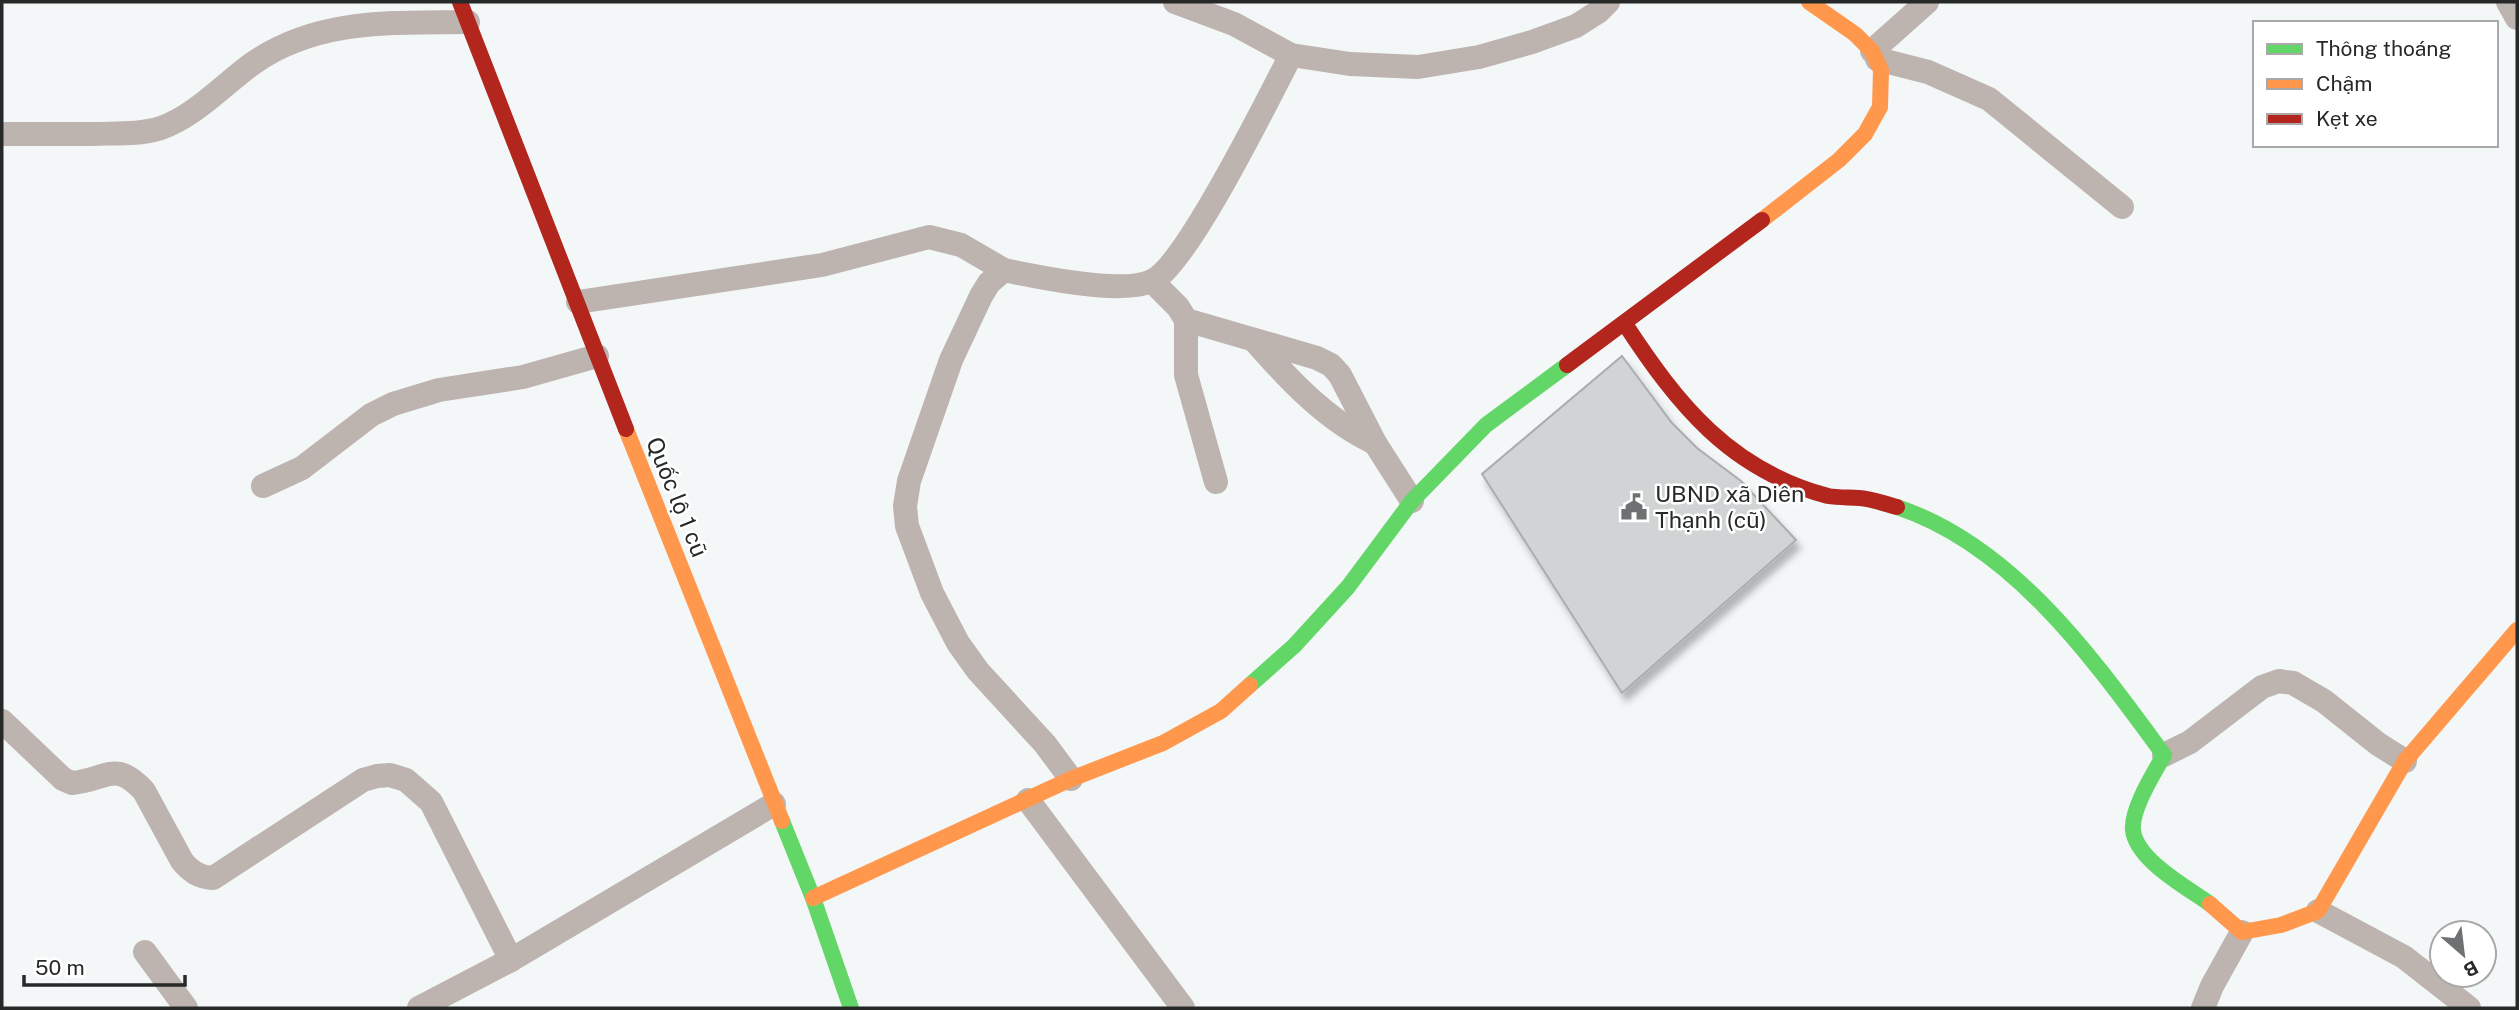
<svg xmlns="http://www.w3.org/2000/svg" width="2519" height="1010" font-family="'Public Sans',sans-serif">
<defs>
<filter id="shadow"><feDropShadow dx="4.5" dy="8" stdDeviation="3.5" flood-color="#0004"/></filter>
</defs>
<rect width="100%" height="100%" fill="#f3f7f8"/>
<!-- building -->
<polygon fill="#d1d4d5" stroke="#aaadad" stroke-width="2" filter="url(#shadow)" points="1622,356 1672,423 1697,448 1741,481 1796,540 1622,693 1482,474"/>
<g fill="none" stroke-linecap="round" stroke-linejoin="round">
<!-- street -->
<g stroke="#bdb3af" stroke-width="24">
<polyline points="1175,2 1234,24 1291,55 1350,64 1418,67 1479,57 1532,42 1576,26 1598,12 1608,2"/>
<polyline points="2508,2 2517,18"/>
<polyline points="1872,51 1927,2"/>
<polyline points="1877,59 1928,72 1989,99 2122,207"/>
<path d="M2,134C32,134 62,134 92,134C115,133 139,135 161,128C195,116 223,85 252,64C317,18 392,23 468,22"/>
<polyline points="1152,281 1178,307 1186,320 1186,375 1216,482"/>
<polyline points="578,302 822,265 929,237 961,245 1004,270"/>
<polyline points="1186,320 1317,358 1331,365 1340,375 1375,443 1412,501"/>
<path d="M1254,340C1288,379 1327,421 1375,443"/>
<polyline points="263,486 302,468 371,415 393,404 439,390 523,377 597,356"/>
<path d="M2,721L63,779L72,783C107,780 114,759 144,791L182,861C191,872 199,877 213,878L363,780L377,776L390,775L406,780L431,802L511,960"/>
<polyline points="2164,755 2190,742 2262,687 2279,681 2293,683 2324,701 2378,744 2405,761"/>
<path d="M1071,779L1045,744L978,671L958,643L932,593L907,526L905,506L909,481L951,360L981,296L989,283L1004,270C1037,277 1122,295 1152,281C1187,265 1269,97 1291,55"/>
<polyline points="1028,800 1183,1008"/>
<polyline points="2318,911 2404,957 2469,1008"/>
<polyline points="145,952 186,1008"/>
<polyline points="419,1008 511,960 774,804"/>
<polyline points="2203,1008 2212,986 2242,932"/>
</g>
<!-- fast -->
<g stroke="#63d668" stroke-width="16">
<path d="M1897,507C2014,546 2094,660 2164,755C2154,773 2131,809 2133,830C2136,860 2188,888 2210,904"/>
<polyline points="1250,685 1294,646 1348,587 1412,501 1486,425 1567,365"/>
<polyline points="782,821 813,898 851,1008"/>
</g>
<!-- slow -->
<g stroke="#ff974d" stroke-width="16">
<polyline points="1762,220 1839,160 1865,134 1880,107 1881,70 1872,51 1855,34 1809,2"/>
<polyline points="626,429 782,821"/>
<polyline points="813,898 1071,779 1163,743 1221,711 1250,685"/>
<polyline points="2210,904 2242,932 2281,925 2318,911 2405,761 2517,630"/>
</g>
<!-- jam -->
<g stroke="#b3261e" stroke-width="16">
<polyline points="460,2 626,429"/>
<path d="M1625,324C1678,405 1730,470 1828,496C1839,498 1850,497 1860,498C1873,499 1885,504 1897,507"/>
<polyline points="1567,365 1762,220"/>
</g>
</g>
<!-- icons -->
<defs>
<g id="civic-bare" transform="scale(2.1)"><path d="M-.6-6.5H3V-4.5H.6V-3L4-1V1h2V6H-6V1h2V-1L-.6-3ZM-1.2 2.5V6h2.4V2.5Z" fill="#6e7171" stroke="#fff" stroke-width="2.5" paint-order="stroke"/></g>
</defs>
<g fill-rule="evenodd">
<use href="#civic-bare" x="1634" y="507"/>
</g>
<g text-anchor="middle" stroke-width="5" stroke-linejoin="round" paint-order="stroke">
<!-- poi labels -->
<g font-size="23" fill="#272929" stroke="#fff" text-anchor="start">
<text x="1655" y="502">UBND xã Diên<tspan x="1655" dy="26">Thạnh (cũ)</tspan></text>
</g>
<!-- street labels -->
<g font-size="23" fill="#272929" stroke="#fff">
<text transform="translate(677 497) rotate(68)" y="8">Quốc lộ 1 cũ</text>
</g>
</g>
<!-- border -->
<rect width="2519" height="1010" fill="none" stroke="#272929" stroke-width="7"/>
<!-- legend -->
<rect x="2253" y="21" width="245" height="126" fill="#ffffff" stroke="#a9a9a9" stroke-width="2"/>
<rect x="2267" y="44" width="35" height="10" fill="#63d668" stroke="#a9a9a9" stroke-width="2"/>
<text x="2316" y="56" font-size="21" fill="#272929">Thông thoáng</text>
<rect x="2267" y="79" width="35" height="10" fill="#ff974d" stroke="#a9a9a9" stroke-width="2"/>
<text x="2316" y="91" font-size="21" fill="#272929">Chậm</text>
<rect x="2267" y="114" width="35" height="10" fill="#b3261e" stroke="#a9a9a9" stroke-width="2"/>
<text x="2316" y="126" font-size="21" fill="#272929">Kẹt xe</text>
<!-- north arrow -->
<g transform="translate(2463 954) rotate(152)"><circle r="33" fill="#ffffff" stroke="#a9a9a9" stroke-width="2"/>
<path d="M0-5L12 26L0 18L-12 26Z" fill="#6e7171"/>
<text y="-10" font-size="19" font-weight="bold" text-anchor="middle" fill="#272929">B</text>
</g>
<!-- scale -->
<path d="M24 975v10h161v-10" fill="none" stroke="#272929" stroke-width="3.5"/>
<text x="35" y="975" font-size="21" fill="#272929" stroke="#ffffff" stroke-width="5" paint-order="stroke">50 m</text>
</svg>
